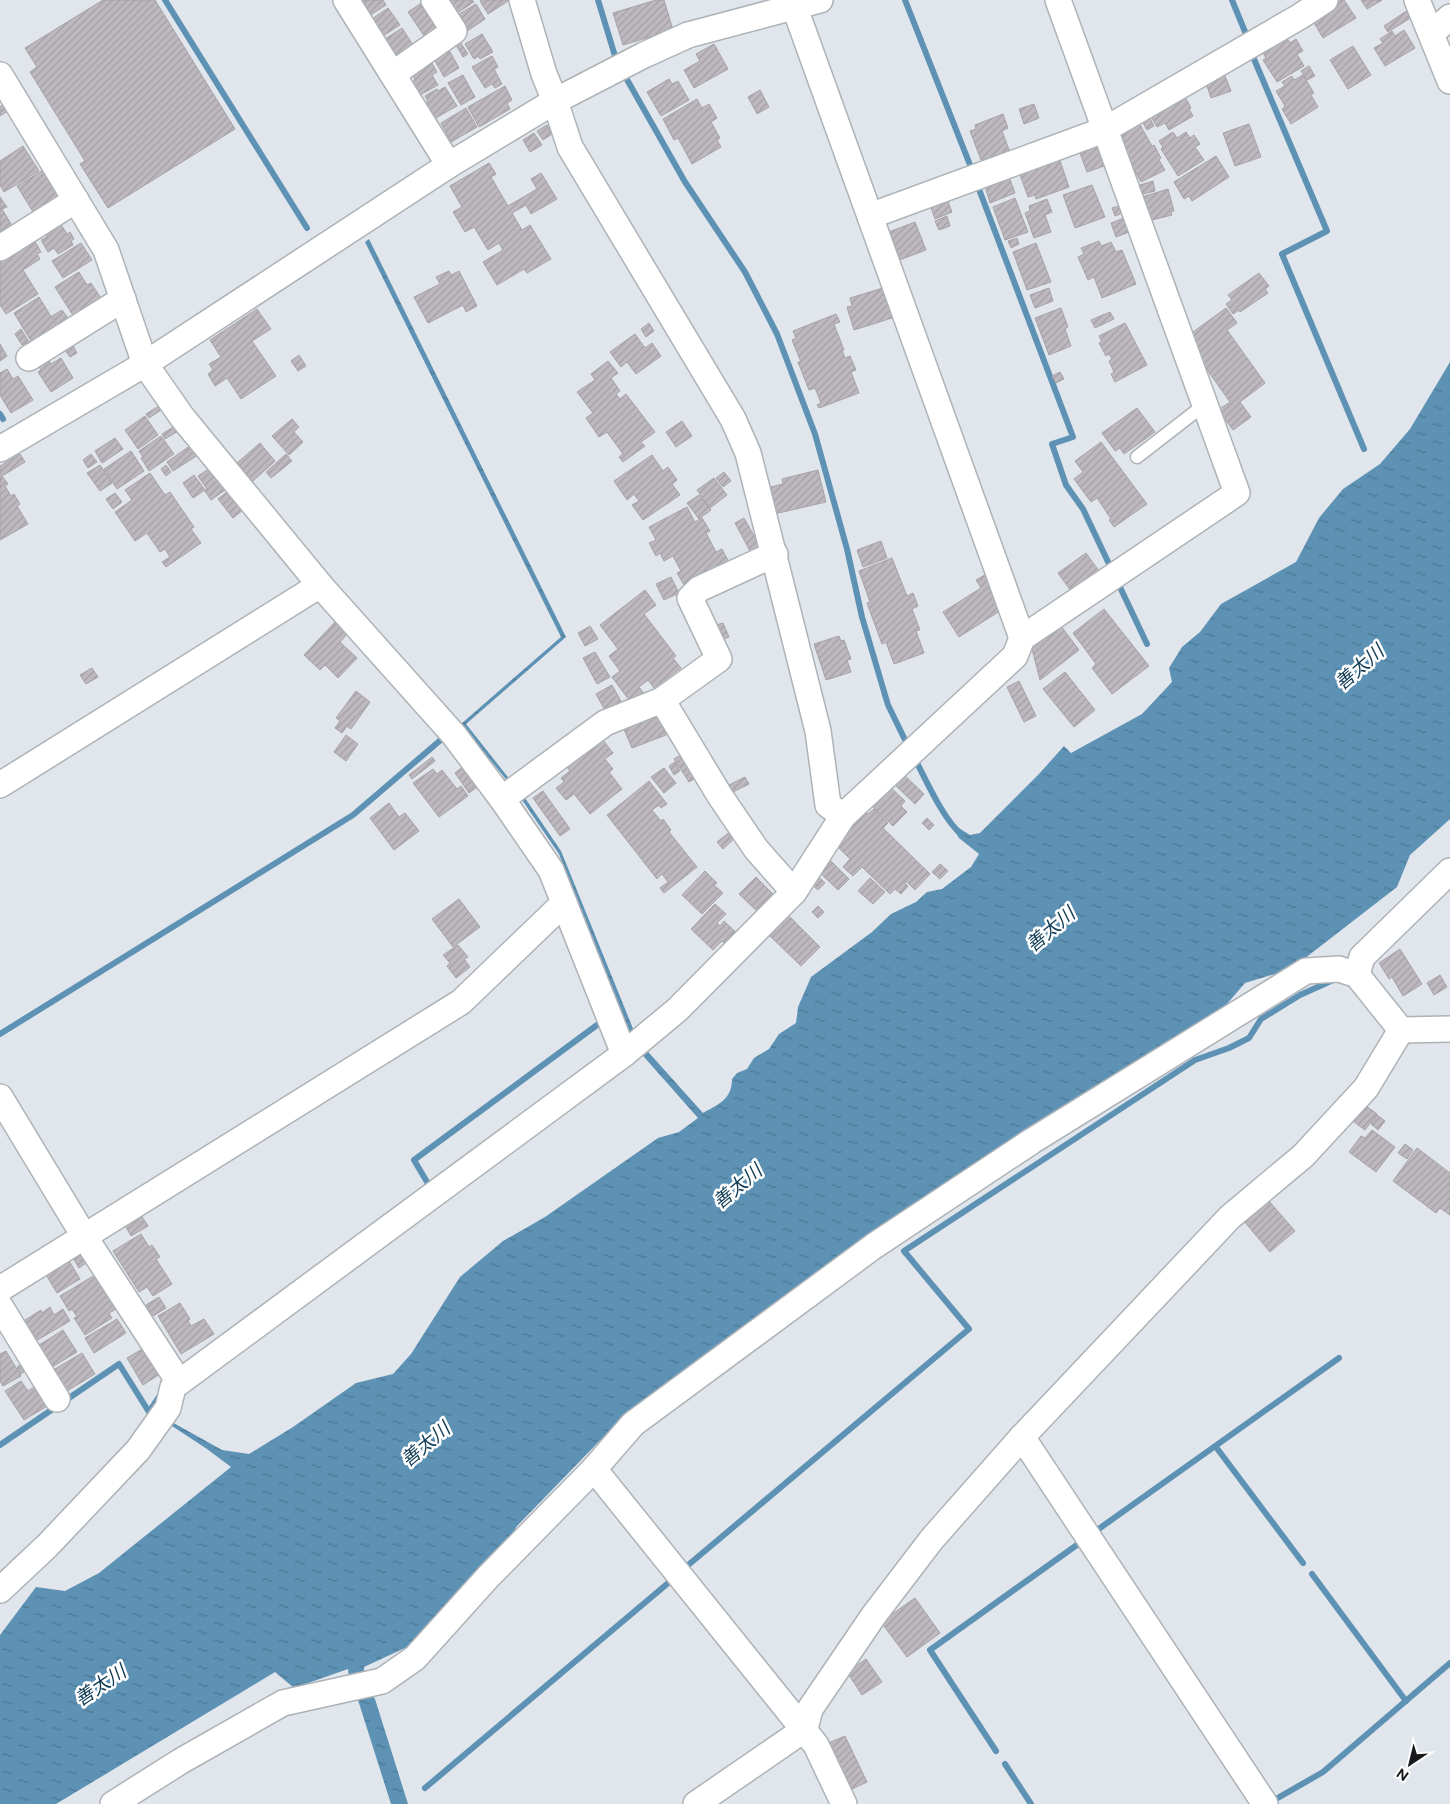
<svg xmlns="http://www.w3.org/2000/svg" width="1450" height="1804" font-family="Figtree,'Noto Sans JP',sans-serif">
<defs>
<pattern id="water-ripples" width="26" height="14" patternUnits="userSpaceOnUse" patternTransform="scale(1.25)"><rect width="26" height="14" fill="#5d92b5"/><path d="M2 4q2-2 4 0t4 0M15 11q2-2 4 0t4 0" fill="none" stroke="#4c7692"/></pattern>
<pattern id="building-hatch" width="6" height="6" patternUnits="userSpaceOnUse" patternTransform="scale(1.25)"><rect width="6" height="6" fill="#beb9bf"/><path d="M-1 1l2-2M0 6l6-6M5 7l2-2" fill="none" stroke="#a39ea4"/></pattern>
</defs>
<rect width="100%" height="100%" fill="#e0e6eb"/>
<!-- water -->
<g fill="url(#water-ripples)">
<polygon points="369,239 566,637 466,724 511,781 509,783 461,724 561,637 365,242"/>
<path d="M1450,362V819L1410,855L1397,887L1291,969L1245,983L1220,1012L854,1249L615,1425L517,1526L492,1567L469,1582L407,1647L364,1667L365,1682L375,1699L408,1804H391L358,1700L354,1677L349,1678L348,1669L294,1688L275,1672L56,1804H0V1635L36,1587L65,1591L99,1573L231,1467L207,1449L169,1424L170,1421L222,1450L249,1454L293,1427L356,1383L393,1374L411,1354L460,1277L503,1241L545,1217L658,1138L679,1132L698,1118L637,1049L642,1045L703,1113C719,1104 732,1099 732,1079L737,1073L747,1069L754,1058L769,1049L779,1034L796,1023L798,1007L811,977L872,932L891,914L916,902L927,892L942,889L971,867L979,854L959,838L954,830L957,827L970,835L980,833L1039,774L1064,746L1071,753L1142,714L1172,682L1169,668L1182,647L1200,632L1221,604L1296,562L1319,518L1343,489L1380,464L1410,429Z"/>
<polygon points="521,792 561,851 634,1031 629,1034 559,854 518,794"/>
</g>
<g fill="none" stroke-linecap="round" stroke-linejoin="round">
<!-- stream -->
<g stroke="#5d92b5" stroke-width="6">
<polyline points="165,0 307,228"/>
<polyline points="598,0 615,56"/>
<polyline points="905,0 972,170"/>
<polyline points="1232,0 1248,39"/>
<polyline points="1251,52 1327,231 1282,254 1364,449"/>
<polyline points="625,76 685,182 745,272 777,334 815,434 847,549 862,617 888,705 908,746"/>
<polyline points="977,184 1073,437 1052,444 1066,485 1083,509 1110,566"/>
<polyline points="0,414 3,419"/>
<polyline points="1119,585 1147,644"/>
<path d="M916,761C927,782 944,820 961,834"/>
<polyline points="0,1034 353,815 443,738"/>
<polyline points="428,1188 430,1187 414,1160 597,1025"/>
<polyline points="0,1445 119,1364 149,1412 161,1394"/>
<polyline points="1216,1447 1303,1563"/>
<polyline points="1093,1533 1339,1358"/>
<polyline points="687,1566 969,1329 904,1251 1195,1060 1229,1048 1249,1038 1261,1019 1300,995 1331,981"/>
<polyline points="1312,1574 1406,1701"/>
<polyline points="996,1751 930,1650 1081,1542"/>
<polyline points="1005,1764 1031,1804"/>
<polyline points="425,1788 667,1584"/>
<polyline points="1269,1803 1323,1772 1450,1663"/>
</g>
</g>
<!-- building -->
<g fill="url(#building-hatch)" stroke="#a7a2a7">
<polygon points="103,0 155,0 235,129 108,208 80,164 85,161 30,72 37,67 25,48"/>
<polygon points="359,0 383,0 386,5 369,16"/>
<polygon points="451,0 472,0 474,2 454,15 447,3"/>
<polygon points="482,0 507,0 508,1 488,14 480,1"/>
<polygon points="656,0 664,0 673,30 623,45 613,13"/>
<polygon points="1341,0 1344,0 1356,18 1323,38 1310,16 1322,9 1325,15 1335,9 1333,5"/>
<polygon points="1361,0 1382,0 1367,9"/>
<polygon points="420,4 439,32 427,40 408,12"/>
<polygon points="476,4 485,19 466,32 456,16"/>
<polygon points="388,8 400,25 383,36 372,19"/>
<polygon points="1408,10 1412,17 1388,32 1384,26"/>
<polygon points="402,28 413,45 396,56 385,39"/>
<polygon points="1404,30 1415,48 1385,66 1374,48 1383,43 1380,39 1392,31 1395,36"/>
<polygon points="482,34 493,52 480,59 479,56 474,59 465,44"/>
<polygon points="1284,34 1290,43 1296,39 1303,51 1297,54 1304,66 1277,82 1263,60 1266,58 1260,48"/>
<polygon points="460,42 468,54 463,57 456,45"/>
<polygon points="714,44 728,69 694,88 684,70 700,61 696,54"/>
<polygon points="1353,46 1371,75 1348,89 1330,60"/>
<polygon points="448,48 459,68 444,77 433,57"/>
<polygon points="492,56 498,67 494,69 502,84 495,88 492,84 485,88 472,67"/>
<polygon points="430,60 437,72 432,75 438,85 420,95 413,82 415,80 410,71"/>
<polygon points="1309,66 1315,76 1307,80 1301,71"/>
<polygon points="463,75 475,97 461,105 448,83"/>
<polygon points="1303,75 1314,93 1311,95 1318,107 1291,124 1282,109 1285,106 1276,91 1285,86 1282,82 1292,76 1294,80"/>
<polygon points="1225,76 1231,91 1211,98 1206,83"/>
<polygon points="669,79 672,84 678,81 689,100 661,116 647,92"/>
<polygon points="505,86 512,100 507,103 510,109 479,127 468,107"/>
<polygon points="445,87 457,106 434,119 425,103 428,101 425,96 437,89 438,91"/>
<polygon points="760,90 769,107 757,114 748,97"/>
<polygon points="1183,93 1191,108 1189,109 1193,116 1169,130 1165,123 1157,127 1149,113"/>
<polygon points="697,99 702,108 709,104 717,118 711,122 720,138 717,140 721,147 692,164 678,138 674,140 663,119"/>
<polygon points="4,104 8,111 0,116 0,107"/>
<polygon points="1034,104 1039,118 1024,124 1019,109"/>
<polygon points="466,108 477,127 451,142 441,123"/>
<polygon points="1003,114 1008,128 1002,131 1010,152 988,160 987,158 981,160 970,131 976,129 975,125"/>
<polygon points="1148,115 1154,126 1147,130 1141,119"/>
<polygon points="1139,123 1152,146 1154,145 1161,158 1159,160 1165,170 1141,182 1120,144 1125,141 1121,134"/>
<polygon points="1249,124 1261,157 1235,166 1223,133"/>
<polygon points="547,125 552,134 543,140 537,131"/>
<polygon points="1173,132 1177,138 1186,132 1190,138 1194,135 1200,144 1195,147 1204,160 1178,176 1161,149 1163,147 1159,141"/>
<polygon points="534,133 542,145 530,152 523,140"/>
<polygon points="1100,145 1107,165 1087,172 1080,153"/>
<polygon points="23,146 39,171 4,192 0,185 0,161"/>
<polygon points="1058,155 1069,187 1036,199 1035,195 1028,197 1020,175 1026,172 1025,168"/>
<polygon points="1216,156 1229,177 1192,201 1189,196 1184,199 1174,182"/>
<polygon points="489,163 496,174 491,177 508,206 537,189 531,179 541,173 557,199 531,214 526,205 512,213 522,230 530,225 551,259 527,273 524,269 497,285 483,262 503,250 499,243 488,250 474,227 465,232 453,212 462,207 450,186"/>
<polygon points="45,169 63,198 35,215 17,186"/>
<polygon points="1009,177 1015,193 990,203 985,186"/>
<polygon points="1153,181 1155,191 1139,195 1137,186"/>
<polygon points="1092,185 1105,217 1075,228 1063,195"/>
<polygon points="1168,189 1174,211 1171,212 1172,215 1152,220 1151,218 1148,219 1142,197"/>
<polygon points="0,197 7,207 2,209 14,229 0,237"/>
<polygon points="1015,198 1028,232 1005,240 993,207"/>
<polygon points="947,199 952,212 935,219 930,205"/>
<polygon points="1047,199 1052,212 1045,215 1051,232 1034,238 1025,213 1030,211 1029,206"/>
<polygon points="1122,205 1125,212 1115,216 1112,208"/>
<polygon points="947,216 950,226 939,230 935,221"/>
<polygon points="1124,218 1129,232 1116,237 1111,223"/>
<polygon points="915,222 926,250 897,261 886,233"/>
<polygon points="60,223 67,234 70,232 74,239 71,241 73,245 58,254 54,248 48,252 41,240 47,237 44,232"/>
<polygon points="1017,238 1019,244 1011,248 1008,241"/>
<polygon points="34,240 41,252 37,254 40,259 23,270 38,294 6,314 0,305 0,261"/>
<polygon points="1099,241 1101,246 1111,242 1116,252 1122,250 1136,284 1102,298 1094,277 1088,280 1078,257 1084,254 1081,248"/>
<polygon points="81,243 92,260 63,278 52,261"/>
<polygon points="1036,243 1051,282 1027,290 1013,252"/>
<polygon points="449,271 451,275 459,271 477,306 466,312 463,305 428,323 414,297 440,284 436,277"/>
<polygon points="79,272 87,285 91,283 102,300 74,317 55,287"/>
<polygon points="1259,273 1269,286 1265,289 1268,293 1240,312 1239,310 1233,314 1226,304 1232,300 1228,295"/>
<polygon points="883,288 892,318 854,330 847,307 852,306 850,298"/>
<polygon points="1049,288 1053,301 1035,308 1030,295"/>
<polygon points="39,297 57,326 31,341 14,313"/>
<polygon points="1061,308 1068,327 1065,329 1071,346 1049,355 1035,318"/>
<polygon points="1226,308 1237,323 1227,330 1265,383 1240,402 1251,417 1233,430 1218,410 1230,402 1193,350 1198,347 1189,335"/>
<polygon points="257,309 271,329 252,341 276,376 241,399 227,378 215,386 208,374 213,370 209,364 221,357 210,340"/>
<polygon points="62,310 68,318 58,325 52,316"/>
<polygon points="1110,312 1114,319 1095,328 1091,320"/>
<polygon points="836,314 840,322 834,324 844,350 842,350 845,358 850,356 856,370 851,372 859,393 819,408 817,405 821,403 815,388 809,390 798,362 801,362 792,340 796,338 793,331"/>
<polygon points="649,323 654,331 646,337 641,329"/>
<polygon points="1125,323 1147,365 1115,382 1111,374 1114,372 1109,361 1112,359 1109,354 1106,356 1099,343 1102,342 1099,336"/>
<polygon points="21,329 29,342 22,345 15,334"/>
<polygon points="635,334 645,348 652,343 661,356 636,374 627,362 621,367 610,352"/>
<polygon points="0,344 7,356 0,361"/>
<polygon points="72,344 77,353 70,357 64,349"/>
<polygon points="299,355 306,366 298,371 291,361"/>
<polygon points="47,358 51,364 61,358 73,378 51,392 38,372 41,370 37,364"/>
<polygon points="608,361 618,373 611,378 620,391 616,394 620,399 626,394 655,432 641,442 645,446 623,462 619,457 623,454 607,432 599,437 586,418 593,413 577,392 595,380 591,374"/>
<polygon points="7,369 13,379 18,376 33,400 11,413 0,395 0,373"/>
<polygon points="1060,372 1064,379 1056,383 1052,376"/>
<polygon points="159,406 161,410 149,418 146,414"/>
<polygon points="1137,408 1155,432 1124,454 1120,448 1115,451 1102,433"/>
<polygon points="145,416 158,435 138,449 125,430"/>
<polygon points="292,419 299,427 294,432 303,442 289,455 272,436"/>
<polygon points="682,421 692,436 676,447 666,432"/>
<polygon points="175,426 178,431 165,439 162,434"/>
<polygon points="161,436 174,454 149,471 141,458 143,457 139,451"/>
<polygon points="115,438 123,449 102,463 95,451"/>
<polygon points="1101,442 1147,504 1114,527 1109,520 1111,519 1097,498 1091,502 1074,479 1083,472 1075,461"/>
<polygon points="260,443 275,461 253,481 237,463"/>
<polygon points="191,445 198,455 173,471 167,462"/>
<polygon points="131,451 144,471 117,489 104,469"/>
<polygon points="20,454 25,462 2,476 8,484 5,486 11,496 14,494 20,504 17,506 28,524 0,540 0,466"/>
<polygon points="91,454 97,462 88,468 83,460"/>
<polygon points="286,454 292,461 271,478 266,472"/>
<polygon points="652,455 663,471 668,467 677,480 672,484 680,495 643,520 632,505 639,501 634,494 627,500 614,481"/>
<polygon points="100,465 112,483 100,491 87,473"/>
<polygon points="166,465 171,472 166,476 161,469"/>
<polygon points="210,468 225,490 211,500 205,491 207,489 198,476"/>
<polygon points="818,470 826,502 774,514 767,488 783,484 782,479"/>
<polygon points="724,472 731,481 723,487 716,478"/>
<polygon points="150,473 165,495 170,492 194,527 191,529 201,543 166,567 162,562 170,557 165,549 160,552 147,533 135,541 115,512 132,500 125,490"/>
<polygon points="194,475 205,490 193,498 183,483"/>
<polygon points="714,478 727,495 710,508 697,490"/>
<polygon points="228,491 243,510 233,518 218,499"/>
<polygon points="115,493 122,502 113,509 106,499"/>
<polygon points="699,495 711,510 699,519 687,503"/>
<polygon points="687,507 695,522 702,518 710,531 706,533 716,552 722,549 731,566 687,590 677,573 681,571 673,556 664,561 660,553 656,556 649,543 656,540 649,527"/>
<polygon points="744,518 761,548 751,553 735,523"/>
<polygon points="881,541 887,558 863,567 857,550"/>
<polygon points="1086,553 1099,571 1071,591 1058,573"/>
<polygon points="892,558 907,596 913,593 918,606 912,609 920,630 916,631 924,653 894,664 886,642 882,644 867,603 870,602 859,571"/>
<polygon points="988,573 996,586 991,589 1003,609 959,637 943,612 981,588 976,580"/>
<polygon points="671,577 679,593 664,600 656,584"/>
<polygon points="645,590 656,605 644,614 676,656 673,658 681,668 654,688 648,680 639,687 645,695 632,704 612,677 620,671 609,656 618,649 600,625"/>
<polygon points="1104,609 1149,666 1112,694 1092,668 1096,664 1073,633"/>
<polygon points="336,621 348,633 340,642 357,658 338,678 325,665 320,670 304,655"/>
<polygon points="723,623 729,637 721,640 716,625"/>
<polygon points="590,626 598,639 585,646 578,633"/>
<polygon points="1061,626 1079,650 1040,680 1032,649"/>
<polygon points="839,636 841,641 844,640 851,659 847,660 851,672 826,680 814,644"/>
<polygon points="595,652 610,677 597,684 583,658"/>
<polygon points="92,668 98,677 86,684 80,675"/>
<polygon points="1065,672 1095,710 1074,727 1043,689"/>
<polygon points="1019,681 1036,716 1024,722 1007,687"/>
<polygon points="612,685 623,705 607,714 596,694"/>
<polygon points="356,691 370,702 351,729 347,726 342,733 335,728 340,721 336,718"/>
<polygon points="657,713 666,735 632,748 623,727"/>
<polygon points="346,735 358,744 346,761 334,752"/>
<polygon points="599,735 613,753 605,759 613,769 609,772 622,789 590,814 574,794 566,800 556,788 564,782 561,778 570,771 564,763"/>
<polygon points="682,754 696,778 689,782 674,759"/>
<polygon points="432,757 435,761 412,779 409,775"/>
<polygon points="675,762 680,771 674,775 669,766"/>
<polygon points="465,765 480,785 469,793 455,773"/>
<polygon points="664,768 676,783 664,793 651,777"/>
<polygon points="433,769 437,774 442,770 457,789 461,786 468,796 439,817 413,783"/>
<polygon points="903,774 924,794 915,804 894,784"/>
<polygon points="745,777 749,784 733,792 729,785"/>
<polygon points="649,781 667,804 661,808 659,805 652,810 661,821 663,819 671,830 669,832 697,867 664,893 660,888 668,882 662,874 657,879 607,815"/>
<polygon points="889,786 905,801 901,806 907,812 893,826 871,805"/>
<polygon points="543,791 570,829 560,836 533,798"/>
<polygon points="389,803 399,817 405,813 419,831 394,850 370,818"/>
<polygon points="874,809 888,823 883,828 930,874 915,890 906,881 905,883 908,886 901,894 895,889 890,894 862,867 853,876 843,867 850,859 836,845 841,835 865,811 868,814"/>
<polygon points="927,818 934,825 929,830 922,823"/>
<polygon points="731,831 736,837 723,849 717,842"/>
<polygon points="829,859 849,879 838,890 818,871"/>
<polygon points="940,864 948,871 940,879 932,872"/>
<polygon points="705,871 717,883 714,885 723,893 702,914 682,895"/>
<polygon points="816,874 825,883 818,890 809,882"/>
<polygon points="756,877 778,899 762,916 739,894"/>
<polygon points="870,878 885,892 873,904 858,891"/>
<polygon points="459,899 480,927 453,947 432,919"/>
<polygon points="715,904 726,914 717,923 720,926 724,921 740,936 729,947 722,941 713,950 691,929"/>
<polygon points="818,906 824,912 818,918 812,912"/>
<polygon points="789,916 820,947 801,966 770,936"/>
<polygon points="458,945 468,957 464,959 470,967 456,978 447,966 450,963 443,955"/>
<polygon points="1400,949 1422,984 1403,996 1392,977 1389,979 1379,963"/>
<polygon points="1440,975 1447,987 1434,995 1427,983"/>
<polygon points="1362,1103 1377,1114 1365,1130 1350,1119"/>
<polygon points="1377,1115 1385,1121 1378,1130 1371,1124"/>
<polygon points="1372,1130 1395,1147 1376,1172 1349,1152 1361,1136 1365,1138"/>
<polygon points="1405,1144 1413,1150 1407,1159 1398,1153"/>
<polygon points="1417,1148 1450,1173 1450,1215 1440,1208 1436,1213 1393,1181"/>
<polygon points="1268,1200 1295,1231 1270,1252 1243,1220"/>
<polygon points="139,1212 148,1226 131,1236 123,1222"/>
<polygon points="141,1234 149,1247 152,1245 160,1257 156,1259 172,1284 153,1296 147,1287 139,1292 113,1251"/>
<polygon points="80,1253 86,1263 79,1268 73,1258"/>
<polygon points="68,1259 80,1279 57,1293 45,1273"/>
<polygon points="95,1275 116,1309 109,1313 112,1318 85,1335 74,1318 77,1317 72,1309 69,1311 60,1296"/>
<polygon points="159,1297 166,1308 153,1316 146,1305"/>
<polygon points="180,1303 190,1319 188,1321 191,1326 204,1319 214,1334 181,1354 158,1316"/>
<polygon points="50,1307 54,1315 63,1309 70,1321 34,1342 22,1322 41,1310 42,1313"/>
<polygon points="117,1319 126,1333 94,1353 85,1338"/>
<polygon points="63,1330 77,1352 47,1370 36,1347"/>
<polygon points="144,1348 160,1374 143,1385 127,1358"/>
<polygon points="6,1351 21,1376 3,1386 0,1381 0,1354"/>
<polygon points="82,1353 95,1374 67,1391 59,1378 55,1380 50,1372"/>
<polygon points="21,1364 25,1371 21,1374 17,1367"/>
<polygon points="21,1381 28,1391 34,1387 39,1396 42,1394 49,1405 24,1420 5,1391"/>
<polygon points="915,1598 940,1633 907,1657 881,1622"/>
<polygon points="866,1659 882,1682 862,1695 847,1672"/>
<polygon points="845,1736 867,1782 848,1791 826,1744"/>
</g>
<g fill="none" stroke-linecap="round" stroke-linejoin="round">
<!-- service casing -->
<g stroke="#adb3b7" stroke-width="15">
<polyline id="service" points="1137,457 1204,405"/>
</g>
<!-- minor casing -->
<g stroke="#adb3b7" stroke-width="28">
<g id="minor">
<polyline points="346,0 449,165"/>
<polyline points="522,0 544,74 555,101 570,147 733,419 748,453 818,731 828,805 843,816"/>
<polyline points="792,0 1022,638"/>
<polyline points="1417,0 1450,81"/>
<polyline points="1432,33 1450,17"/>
<polyline points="393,74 454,31 434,0"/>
<polyline points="0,75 106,250 145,364 182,417 320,585 454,735 502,799 551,870 624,1054"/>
<polyline points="870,216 1104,130 1299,17 1325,0"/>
<polyline points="0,248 76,200"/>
<polyline points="29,358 123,299"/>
<polyline points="0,449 145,364 449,165 555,101 644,55 688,35 820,0"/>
<polyline points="662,700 720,796 756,849 794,892"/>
<polyline points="0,785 320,585"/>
<polyline points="502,799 605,723 662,700 719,659 690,598 699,589 775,554"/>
<polyline points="1357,975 1362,957 1450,871"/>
<polyline points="1401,1030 1450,1029"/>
<polyline points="0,1097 84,1236 179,1382"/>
<polyline points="0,1289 461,1002 564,903"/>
<polyline points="0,1306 57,1399"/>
<polyline points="1022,1437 1265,1804"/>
<polyline points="594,1469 816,1745 844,1804"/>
<polyline points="0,1590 47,1546 138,1450 168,1408 173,1387 624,1054 677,1010 794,892 843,816 1015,656 1022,638 1237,493 1058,0"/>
<polyline points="113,1804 181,1761 283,1703 382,1681 415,1658 488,1577 594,1469 633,1424 874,1246 1032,1141 1306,971 1339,969 1357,975 1401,1030 1366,1088 1303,1156 1230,1217 1022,1437 932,1539 874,1615 810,1709 805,1729 696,1804"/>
</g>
</g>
<!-- service -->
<use href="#service" stroke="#fff" stroke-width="12"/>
<!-- minor -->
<use href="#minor" stroke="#fff" stroke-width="25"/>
</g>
<g text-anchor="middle" stroke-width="5" stroke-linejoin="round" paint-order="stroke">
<!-- water labels -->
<g font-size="19" font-style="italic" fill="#0f3b54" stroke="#fff">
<text transform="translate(1359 667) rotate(-41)" y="7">善太川</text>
<text transform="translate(1050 929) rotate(-40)" y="7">善太川</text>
<text transform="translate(737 1186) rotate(-40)" y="7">善太川</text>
<text transform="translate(425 1444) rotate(-40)" y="7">善太川</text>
<text transform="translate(100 1685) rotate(-34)" y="7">善太川</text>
</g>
</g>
<!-- north arrow -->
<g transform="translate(1410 1764) rotate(215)" stroke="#ffffff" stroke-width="4" paint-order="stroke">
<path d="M0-4L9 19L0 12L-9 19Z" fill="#17191b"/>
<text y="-8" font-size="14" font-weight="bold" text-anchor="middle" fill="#17191b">N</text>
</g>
</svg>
